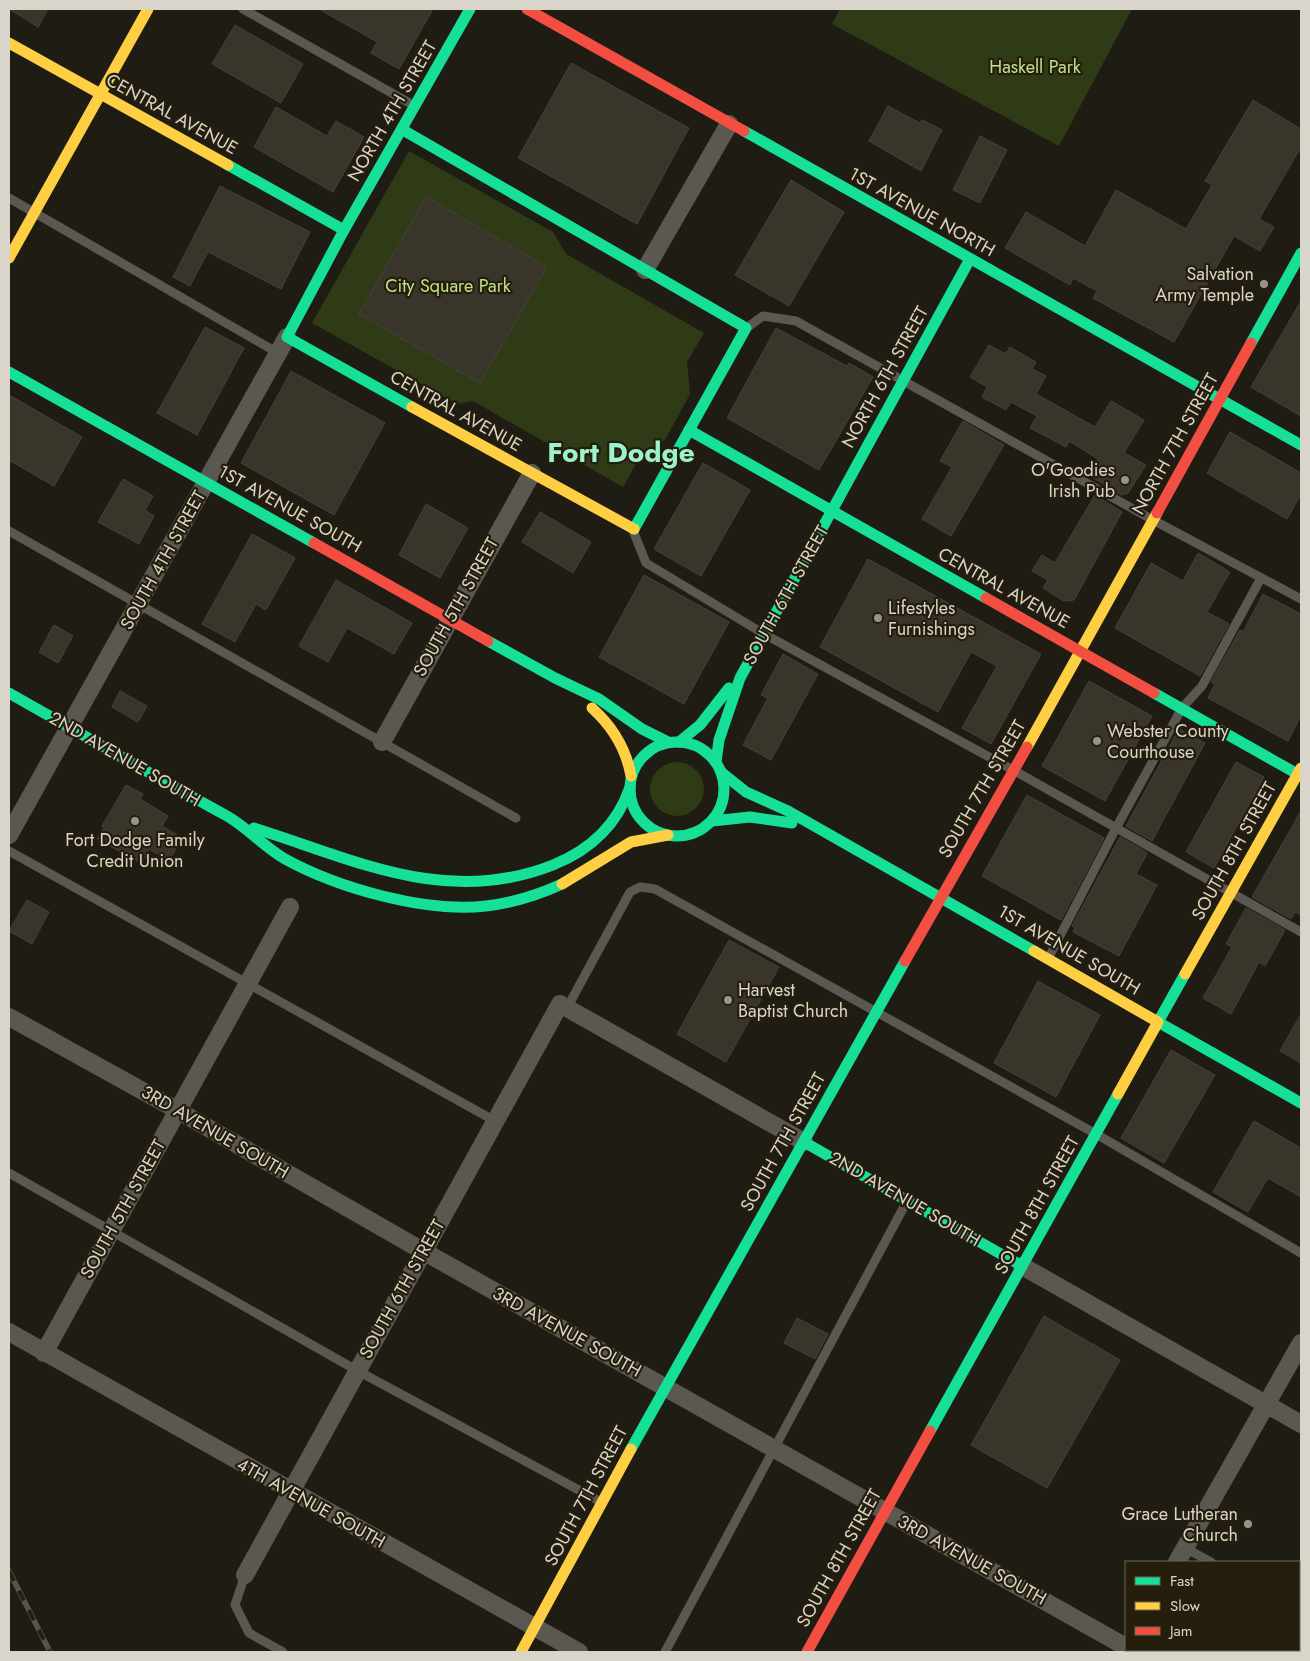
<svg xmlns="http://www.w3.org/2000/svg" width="1310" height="1661" font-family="Jost,sans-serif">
<rect width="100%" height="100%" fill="#1f1c13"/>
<!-- green -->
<g fill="#2f3b17">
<polygon points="840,9 1132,9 1059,146 832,24"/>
<polygon points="409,151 553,232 566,254 704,333 687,362 690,394 665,440 642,453 623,487 473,401 457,404 312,323"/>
<circle cx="677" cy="789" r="27"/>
</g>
<!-- building -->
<g fill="#3a352b" stroke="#46423a">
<polygon points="9,9 48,9 38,27"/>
<polygon points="319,9 433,9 399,69 371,53 377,42"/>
<polygon points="235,25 303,64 281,103 212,64"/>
<polygon points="571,63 689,128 637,224 518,158"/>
<polygon points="1253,100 1301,129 1301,147 1259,219 1274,227 1260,251 1234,236 1174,342 1093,298 1097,291 1073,278 1070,285 1005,248 1026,212 1085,246 1116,190 1186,229 1212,185 1205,181"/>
<polygon points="888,106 920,123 922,120 942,130 921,171 869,141"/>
<polygon points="276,107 327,136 336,121 364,137 333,192 254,147"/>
<polygon points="980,136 1007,150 980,203 953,190"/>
<polygon points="791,180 844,212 789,306 735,275"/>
<polygon points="220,186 310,232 281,289 208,252 190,286 173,277"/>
<polygon points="426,197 547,267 480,383 359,314"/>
<polygon points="1301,301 1301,416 1251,387"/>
<polygon points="205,327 244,348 197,435 157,413"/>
<polygon points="776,328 847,366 849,363 873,377 819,470 727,418"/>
<polygon points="989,345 1006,354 1010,347 1036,362 1032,369 1046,376 1036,394 1095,427 1111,401 1144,420 1124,453 1146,465 1128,493 1121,495 1087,474 1098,459 1069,441 1066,447 1030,428 1037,416 1011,402 1006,410 982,397 987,387 970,377"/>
<polygon points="291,371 385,423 334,515 241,463"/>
<polygon points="9,395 82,437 54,486 9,460"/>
<polygon points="963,421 1004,445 951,536 922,519 952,467 940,461"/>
<polygon points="1230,432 1301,473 1301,494 1287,519 1207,473"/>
<polygon points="703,463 750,490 701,576 654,549"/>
<polygon points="123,479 153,496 145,510 154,516 139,544 98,522"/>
<polygon points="1095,495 1122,512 1074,600 1064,601 1043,588 1048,580 1032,571 1042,555 1055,563"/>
<polygon points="426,504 468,528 440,578 399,555"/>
<polygon points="540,512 591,542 573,573 522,542"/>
<polygon points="252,534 295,558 266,610 256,604 235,642 202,624"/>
<polygon points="1198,553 1230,572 1207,612 1229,624 1200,676 1115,628 1151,563 1183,581"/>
<polygon points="868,559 1041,654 991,744 962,728 997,666 971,652 938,712 820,647"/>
<polygon points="644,575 729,622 684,704 599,657"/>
<polygon points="336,580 412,623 394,654 347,628 328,662 299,646"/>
<polygon points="1263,594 1301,614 1301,715 1288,741 1208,698 1215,684 1211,682 1240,630 1243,632"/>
<polygon points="54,625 73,636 58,663 39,652"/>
<polygon points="783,654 818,674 771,760 743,745 768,698 761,695"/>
<polygon points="1089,681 1152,716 1105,801 1042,766"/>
<polygon points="120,691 147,706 138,722 112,707"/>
<polygon points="1179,729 1205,743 1152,841 1126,826"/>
<polygon points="1236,762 1264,777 1214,868 1186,852"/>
<polygon points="126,785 143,794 140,799 168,816 162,826 182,838 169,861 149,849 141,863 97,839 104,827 102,826"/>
<polygon points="1027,795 1104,838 1061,920 982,876"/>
<polygon points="1301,811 1301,915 1295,912 1291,919 1252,897"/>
<polygon points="1120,837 1146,852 1147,854 1136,874 1157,885 1119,956 1073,932 1075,928 1072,926"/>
<polygon points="27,900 49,912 32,944 9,931"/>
<polygon points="1246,908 1285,930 1265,966 1259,962 1231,1014 1203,998 1232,947 1226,944"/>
<polygon points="729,940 779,967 726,1062 677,1034"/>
<polygon points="1038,981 1100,1015 1056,1097 994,1063"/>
<polygon points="1301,1014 1301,1063 1280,1051"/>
<polygon points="1171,1050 1215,1075 1164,1163 1121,1138"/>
<polygon points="1254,1121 1301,1148 1301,1197 1268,1178 1248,1212 1213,1192"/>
<polygon points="1044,1316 1120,1360 1047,1488 971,1445"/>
<polygon points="797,1318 828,1334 815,1359 784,1343"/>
</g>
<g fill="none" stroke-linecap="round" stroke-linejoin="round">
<!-- lane -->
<g stroke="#5b5851" stroke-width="9">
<polyline points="243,9 413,105"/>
<polyline points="9,198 278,353"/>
<polyline points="748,327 763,316 796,321 1153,520 1301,599"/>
<polyline points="9,531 516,818"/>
<polyline points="634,533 646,563 764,634 1013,770 1301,932"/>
<polyline points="9,851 495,1121"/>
<polyline points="1050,955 1116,828 1182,708 1202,686 1261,578"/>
<polyline points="567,1008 630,892 640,887 655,889 1096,1134 1301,1253"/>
<polyline points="9,1173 358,1371 601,1502"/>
<polyline points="1185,1548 1211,1562"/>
<polyline points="245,1575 235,1605 249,1633 283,1652"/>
<polyline points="1299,1581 1301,1582"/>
<polyline points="665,1652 907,1201"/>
</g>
<!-- street -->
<g stroke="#5b5851" stroke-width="18">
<polyline points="645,270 729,124"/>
<polyline points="382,742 532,473"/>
<polyline points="9,835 287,337"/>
<polyline points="9,1017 177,1110 423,1251 1126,1647"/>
<polyline points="1022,1266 1301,1424"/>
<polyline points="9,1332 579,1652"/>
<polyline points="44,1353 290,907"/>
<polyline points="1177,1562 1301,1343"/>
<polyline points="245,1575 560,1004 804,1142"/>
</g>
<!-- fast -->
<g stroke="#16e098" stroke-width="11">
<polyline points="403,130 746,328 634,529"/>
<polyline points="744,131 1301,445"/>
<polyline points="228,165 344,230"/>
<polyline points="1251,343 1301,253"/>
<polyline points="9,372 314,543"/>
<polyline points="412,407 287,337 344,230 470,9"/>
<polyline points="689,430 986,598"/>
<polyline points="488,641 555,678 599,699 642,729 668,742"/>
<path d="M9,693C81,734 154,776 227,816C248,828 264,847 285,859C338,888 425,913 486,906C512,903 538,895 562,884"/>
<polyline points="1154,693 1301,776"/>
<circle cx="677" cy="789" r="47"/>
<polyline points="679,742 700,725 729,688"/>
<polyline points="716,762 719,740 740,678 970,259"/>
<polyline points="721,772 746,792 788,811 1034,951"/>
<polyline points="712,821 750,817 792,823"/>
<path d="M254,828C355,860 447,907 553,865C590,850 617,826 630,787"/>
<polyline points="1185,974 1158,1022 1301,1103"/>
<polyline points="804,1142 1022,1266"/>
<polyline points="930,1431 1118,1094"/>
<polyline points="631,1449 905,961"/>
</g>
<!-- slow -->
<g stroke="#ffcf43" stroke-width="11">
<polyline points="9,43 228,165"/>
<polyline points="9,258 148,9"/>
<polyline points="412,407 634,529"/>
<path d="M592,708C613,727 626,748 631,776"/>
<polyline points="1027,747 1157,513"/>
<polyline points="562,884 631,842 668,835"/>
<polyline points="1034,951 1158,1022 1118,1094"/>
<polyline points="1185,974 1301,768"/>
<polyline points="521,1652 631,1449"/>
</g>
<!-- jam -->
<g stroke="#f24e42" stroke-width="11">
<polyline points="527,9 744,131"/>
<polyline points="1157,513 1251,343"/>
<polyline points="314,543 488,641"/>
<polyline points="986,598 1154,693"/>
<polyline points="905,961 1027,747"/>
<polyline points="807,1652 930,1431"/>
</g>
<!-- rail casing -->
<g stroke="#57544e" stroke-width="5.5">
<polyline id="rail" points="9,1571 50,1652"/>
</g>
<!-- rail -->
<use href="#rail" stroke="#251e0d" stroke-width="4" stroke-dasharray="11" stroke-linecap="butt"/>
</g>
<!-- markers -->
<g fill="#99948a" stroke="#251e0d" stroke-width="2">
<circle cx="1264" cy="284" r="5"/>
<circle cx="1125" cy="480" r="5"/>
<circle cx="878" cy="618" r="5"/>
<circle cx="1097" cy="741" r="5"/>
<circle cx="135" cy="821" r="5"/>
<circle cx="728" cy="1000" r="5"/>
<circle cx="1248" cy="1524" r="5"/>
</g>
<g text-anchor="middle" stroke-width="4.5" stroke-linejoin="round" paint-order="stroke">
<!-- park labels -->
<g font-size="18" fill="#bfe18a" stroke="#251e0d">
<text x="1035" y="73">Haskell Park</text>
<text x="448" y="292">City Square Park</text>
</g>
<!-- street labels -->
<g font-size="18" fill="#dad5ca" stroke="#251e0d">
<text transform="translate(392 111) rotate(-60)" y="6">NORTH 4TH STREET</text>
<text transform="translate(172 114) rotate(29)" y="6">CENTRAL AVENUE</text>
<text transform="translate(922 212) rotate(29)" y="6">1ST AVENUE NORTH</text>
<text transform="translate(885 377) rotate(-61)" y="6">NORTH 6TH STREET</text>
<text transform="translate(456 411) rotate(29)" y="6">CENTRAL AVENUE</text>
<text transform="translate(1175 444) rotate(-61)" y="6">NORTH 7TH STREET</text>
<text transform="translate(290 509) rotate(29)" y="6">1ST AVENUE SOUTH</text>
<text transform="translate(163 560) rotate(-61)" y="6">SOUTH 4TH STREET</text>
<text transform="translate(1004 588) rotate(29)" y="6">CENTRAL AVENUE</text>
<text transform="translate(786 595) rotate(-61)" y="6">SOUTH 6TH STREET</text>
<text transform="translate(456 607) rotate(-61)" y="6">SOUTH 5TH STREET</text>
<text transform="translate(125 759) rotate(30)" y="6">2ND AVENUE SOUTH</text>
<text transform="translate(982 789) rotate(-60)" y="6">SOUTH 7TH STREET</text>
<text transform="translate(1234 851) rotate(-61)" y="6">SOUTH 8TH STREET</text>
<text transform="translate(1069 950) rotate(30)" y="6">1ST AVENUE SOUTH</text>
<text transform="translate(215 1132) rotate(30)" y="6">3RD AVENUE SOUTH</text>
<text transform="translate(783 1142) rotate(-61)" y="6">SOUTH 7TH STREET</text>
<text transform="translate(905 1199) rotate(30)" y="6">2ND AVENUE SOUTH</text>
<text transform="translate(1037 1205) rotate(-61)" y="6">SOUTH 8TH STREET</text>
<text transform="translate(123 1209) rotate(-61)" y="6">SOUTH 5TH STREET</text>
<text transform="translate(402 1289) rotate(-61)" y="6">SOUTH 6TH STREET</text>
<text transform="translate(567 1332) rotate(29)" y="6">3RD AVENUE SOUTH</text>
<text transform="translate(586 1496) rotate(-62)" y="6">SOUTH 7TH STREET</text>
<text transform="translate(311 1503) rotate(29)" y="6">4TH AVENUE SOUTH</text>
<text transform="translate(839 1558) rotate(-61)" y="6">SOUTH 8TH STREET</text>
<text transform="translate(972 1560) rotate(29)" y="6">3RD AVENUE SOUTH</text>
</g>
<!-- poi labels -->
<g font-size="18" fill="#dad5ca" stroke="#251e0d" text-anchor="end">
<text x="1254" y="280">Salvation<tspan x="1254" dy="21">Army Temple</tspan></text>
<text x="1115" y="476">O'Goodies<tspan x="1115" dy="21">Irish Pub</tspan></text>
<text x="888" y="614" text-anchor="start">Lifestyles<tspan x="888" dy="21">Furnishings</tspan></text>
<text x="1107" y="737" text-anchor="start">Webster County<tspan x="1107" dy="21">Courthouse</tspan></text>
<text x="135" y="846" text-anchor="middle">Fort Dodge Family<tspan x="135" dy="21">Credit Union</tspan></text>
<text x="738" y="996" text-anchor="start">Harvest<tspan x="738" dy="21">Baptist Church</tspan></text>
<text x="1238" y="1520">Grace Lutheran<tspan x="1238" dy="21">Church</tspan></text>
</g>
<!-- town labels -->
<g font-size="28" font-weight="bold" fill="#9cf2cc" stroke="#251e0d">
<text x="621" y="462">Fort Dodge</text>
</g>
</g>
<!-- border -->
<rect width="1310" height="1661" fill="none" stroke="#dad5ca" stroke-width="20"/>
<!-- legend -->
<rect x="1125" y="1561" width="175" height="90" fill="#251e0d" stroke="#6d6759"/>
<rect x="1135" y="1577" width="25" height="8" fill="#16e098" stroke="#6d6759"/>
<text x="1170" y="1586" font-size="15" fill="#dad5ca">Fast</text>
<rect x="1135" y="1602" width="25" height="8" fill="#ffcf43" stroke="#6d6759"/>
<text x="1170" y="1611" font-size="15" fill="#dad5ca">Slow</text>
<rect x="1135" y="1627" width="25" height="8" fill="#f24e42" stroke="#6d6759"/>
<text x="1170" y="1636" font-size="15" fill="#dad5ca">Jam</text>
</svg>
